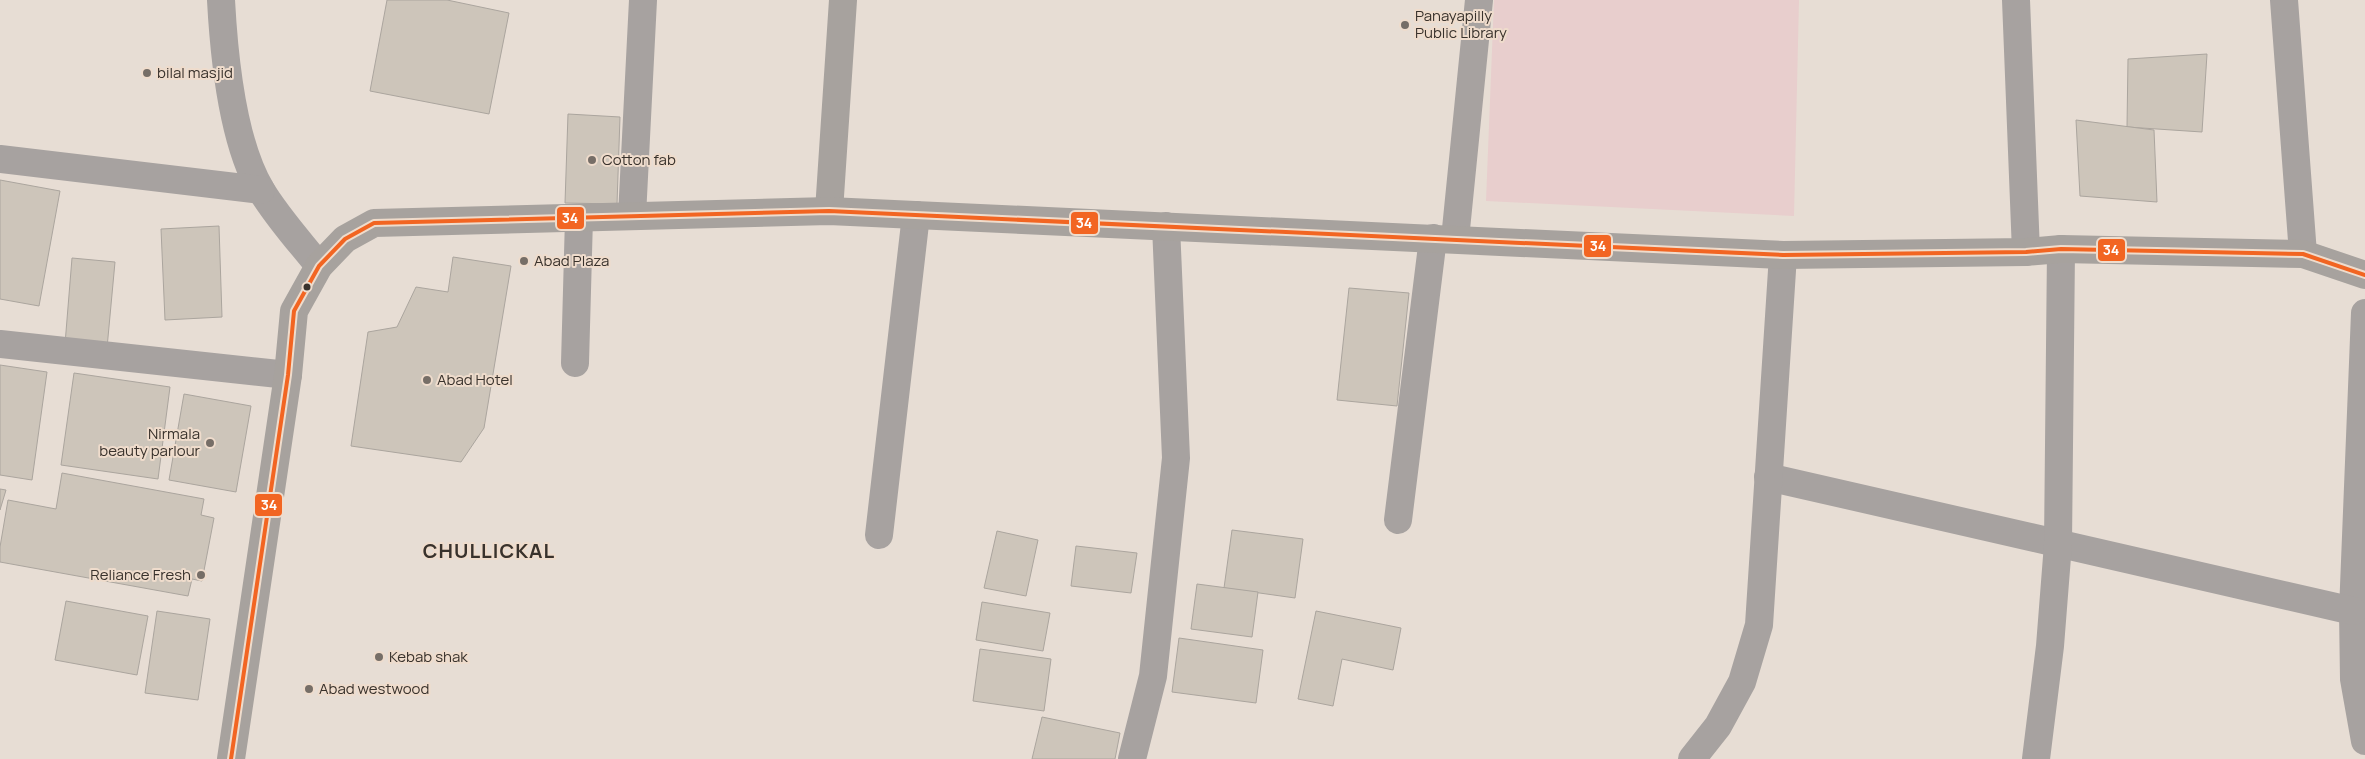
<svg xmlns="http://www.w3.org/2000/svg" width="2365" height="759" font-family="Manrope,sans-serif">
<rect width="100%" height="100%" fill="#e7ddd4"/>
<!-- green -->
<polygon fill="#e8cecd" points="1494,0 1799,0 1794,216 1486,201"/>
<!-- building -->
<g fill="#cdc5ba" stroke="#aba59e">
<polygon points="387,0 447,0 509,13 489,114 370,91"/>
<polygon points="2207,54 2202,132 2127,127 2128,59"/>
<polygon points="568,114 620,117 617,204 565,203"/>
<polygon points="2076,120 2154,130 2157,202 2080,196"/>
<polygon points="0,180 60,191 39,306 0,299"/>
<polygon points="219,226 222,317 165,320 161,229"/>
<polygon points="453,257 511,266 484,428 461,462 351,446 368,332 397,327 416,287 448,292"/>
<polygon points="72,258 115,262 107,348 65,344"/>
<polygon points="1349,288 1409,293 1397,406 1337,400"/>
<polygon points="0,365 47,372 32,480 0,475"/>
<polygon points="74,373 170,387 158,479 61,465"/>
<polygon points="184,394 251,406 236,492 169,480"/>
<polygon points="62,473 204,499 201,515 214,518 202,581 192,579 188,596 0,562 0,547 8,500 56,509"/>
<polygon points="0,489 6,490 0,510"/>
<polygon points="1232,530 1303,539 1295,598 1224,588"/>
<polygon points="997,531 1038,540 1026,596 984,588"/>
<polygon points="1076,546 1137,553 1131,593 1071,586"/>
<polygon points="1197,584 1258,592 1252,637 1191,629"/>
<polygon points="66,601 148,616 137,675 55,660"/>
<polygon points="982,602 1050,613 1043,651 976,640"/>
<polygon points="157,611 210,619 198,700 145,693"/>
<polygon points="1316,611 1401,628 1393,670 1342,659 1333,706 1298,699"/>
<polygon points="1179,638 1263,650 1256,703 1172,692"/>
<polygon points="980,649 1051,659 1044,711 973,701"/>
<polygon points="1042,717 1120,733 1115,759 1032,759"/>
</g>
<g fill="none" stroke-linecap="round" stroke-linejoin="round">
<!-- street -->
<g stroke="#a7a2a0" stroke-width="28">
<path d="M221,0C224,56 232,141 261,190C277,217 300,242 319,266"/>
<polyline points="2016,0 2026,252"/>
<polyline points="2284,0 2303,254"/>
<polyline points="0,159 261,190"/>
<polyline points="632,216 643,0"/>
<polyline points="1455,239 1479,0"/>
<polyline points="2365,313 2353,611 2354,679 2365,741"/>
<polyline points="0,344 288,375"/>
<polyline points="575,363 579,218"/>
<polyline points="1768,477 2353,611"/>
<polyline points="1398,520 1433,238"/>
<polyline points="879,535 916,215"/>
<polyline points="1132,759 1153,676 1176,458 1166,226"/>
<polyline points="1692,759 1718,726 1742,682 1759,625 1783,255"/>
<polyline points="2036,759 2050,646 2058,544 2061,249"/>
</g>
<!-- secondary -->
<g stroke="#a7a29e" stroke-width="28">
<polyline points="829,211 843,0"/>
<polyline points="231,759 288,375 294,311 319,266 345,239 374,223 829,211 1783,255 2026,252 2061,249 2303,254 2365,275"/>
</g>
<!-- bus-1 casing -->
<g stroke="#efdccc" stroke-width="8">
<polyline id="bus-1" points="231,759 288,375 294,311 319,266 345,239 374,223 829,211 1783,255 2026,252 2061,249 2303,254 2365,275"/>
</g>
<!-- bus-1 -->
<use href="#bus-1" stroke="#f26522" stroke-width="4"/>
</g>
<!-- markers -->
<g fill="#766e67" stroke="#efdccc" stroke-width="2">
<circle cx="1405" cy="25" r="5"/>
<circle cx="147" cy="73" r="5"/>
<circle cx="592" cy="160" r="5"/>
<circle cx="524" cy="261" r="5"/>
<circle cx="427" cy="380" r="5"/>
<circle cx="210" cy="443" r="5"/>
<circle cx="201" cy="575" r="5"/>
<circle cx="379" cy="657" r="5"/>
<circle cx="309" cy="689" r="5"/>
</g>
<circle fill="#39322c" stroke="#efdccc" stroke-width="2" cx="307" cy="287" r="4.5"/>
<g text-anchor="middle" stroke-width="4" stroke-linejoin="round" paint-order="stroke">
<!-- poi labels -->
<g font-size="15" fill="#39322c" stroke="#efdccc" text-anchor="start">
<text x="1415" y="21">Panayapilly<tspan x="1415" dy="17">Public Library</tspan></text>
<text x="157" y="78">bilal masjid</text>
<text x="602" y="165">Cotton fab</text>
<text x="534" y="266">Abad Plaza</text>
<text x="437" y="385">Abad Hotel</text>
<text x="200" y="439" text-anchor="end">Nirmala<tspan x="200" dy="17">beauty parlour</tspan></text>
<text x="191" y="580" text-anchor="end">Reliance Fresh</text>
<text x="389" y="662">Kebab shak</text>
<text x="319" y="694">Abad westwood</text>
</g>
<!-- district labels -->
<g font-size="20" font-weight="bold" letter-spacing="1" fill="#39322c" stroke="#efdccc">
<text x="489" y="558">CHULLICKAL</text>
</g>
</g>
<g stroke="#efdccc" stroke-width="2">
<rect x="556" y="206" width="29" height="24" rx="5" fill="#f26522"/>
<rect x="1070" y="211" width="29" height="24" rx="5" fill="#f26522"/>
<rect x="1583" y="234" width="29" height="24" rx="5" fill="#f26522"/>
<rect x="2097" y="238" width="29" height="24" rx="5" fill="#f26522"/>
<rect x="254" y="493" width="29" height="24" rx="5" fill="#f26522"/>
</g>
<g font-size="14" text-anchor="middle" font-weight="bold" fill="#fff">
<text x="570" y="223">34</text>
<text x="1084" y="228">34</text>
<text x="1598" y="251">34</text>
<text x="2111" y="255">34</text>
<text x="269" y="510">34</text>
</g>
</svg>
